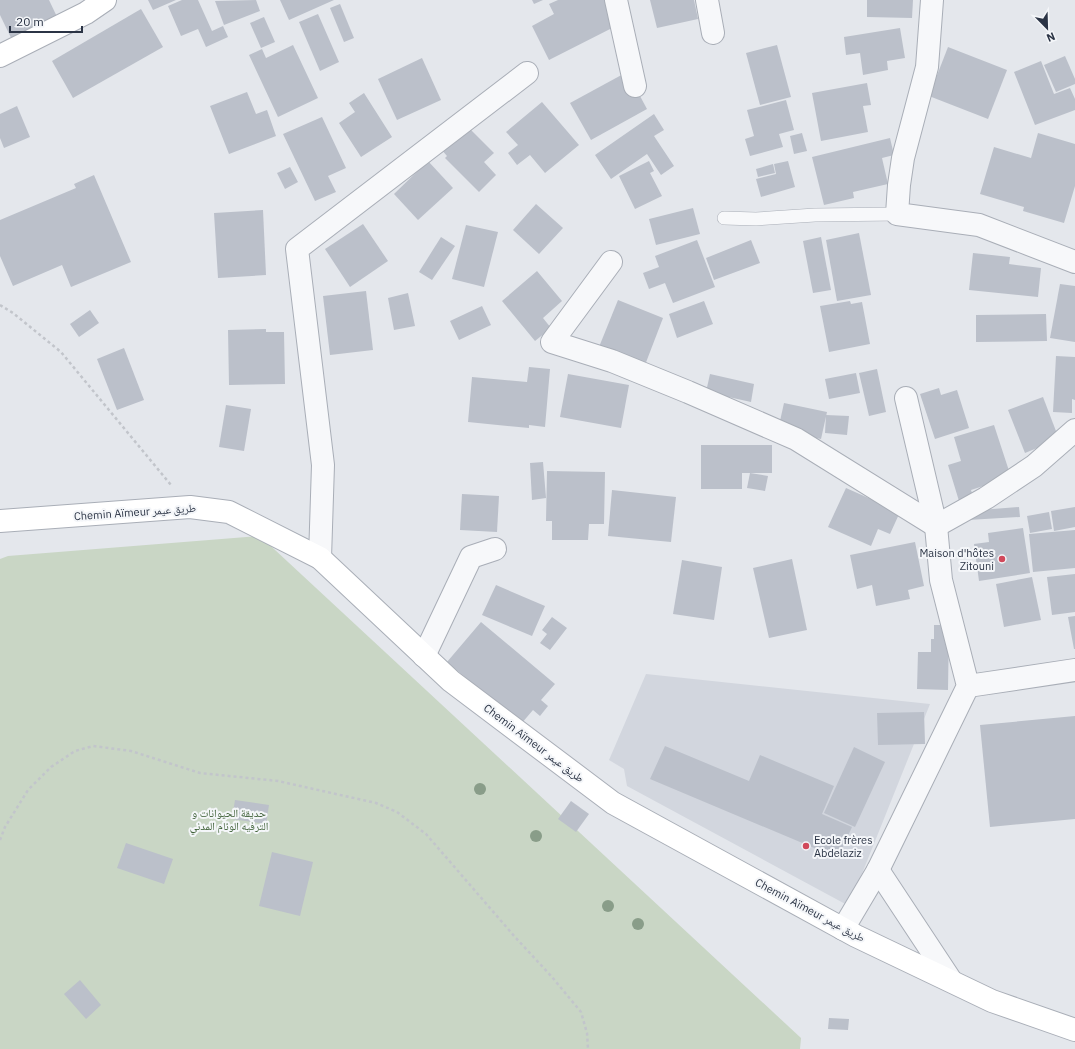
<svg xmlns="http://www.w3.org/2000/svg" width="1075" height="1049" font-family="'IBM Plex Sans','Noto Naskh Arabic',sans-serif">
<rect width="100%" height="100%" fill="#e4e7ec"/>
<!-- built -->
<polygon fill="#d2d6de" points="646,674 930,704 849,906 627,786 624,769 609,760"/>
<!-- green -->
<polygon fill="#c9d6c5" points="260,536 801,1038 800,1049 0,1049 0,559 8,556"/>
<!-- building -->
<g fill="#bbc0ca">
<polygon points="0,0 49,0 59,21 14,44 0,15"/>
<polygon points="148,0 176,0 153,10"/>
<polygon points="182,0 198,0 212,31 223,26 228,37 206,47 198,29 181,36 168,6"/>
<polygon points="256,0 260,11 224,25 215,1"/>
<polygon points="280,0 334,0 289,20"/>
<polygon points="532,0 543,0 534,4"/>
<polygon points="558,0 605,0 618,25 549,60 532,26 554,14 549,4"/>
<polygon points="650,0 694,0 698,19 657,28"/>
<polygon points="867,0 913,0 912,18 867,17"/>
<polygon points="340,4 354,38 344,42 330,8"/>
<polygon points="141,9 163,47 73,98 52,61"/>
<polygon points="318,14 339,62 320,71 299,22"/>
<polygon points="264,17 275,42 261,48 250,23"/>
<polygon points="900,28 905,58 887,61 888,70 863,75 860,53 846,55 844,37"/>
<polygon points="293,45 318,98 278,117 249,55 262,49 266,58"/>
<polygon points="777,45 791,97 760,105 746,53"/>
<polygon points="948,47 1007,70 988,119 929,96"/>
<polygon points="1065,56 1075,79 1075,84 1056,92 1044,65"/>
<polygon points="422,58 441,100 397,120 378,79"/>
<polygon points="1041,61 1054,94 1070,88 1075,99 1075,110 1035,125 1014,72"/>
<polygon points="627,72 647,109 591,140 570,103"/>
<polygon points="867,83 871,105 863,106 868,132 821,141 812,93"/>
<polygon points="247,92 256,114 267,110 276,136 229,154 210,106"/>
<polygon points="364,93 392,137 361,157 339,123 355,112 349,103"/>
<polygon points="786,100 794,130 779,134 783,147 750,156 745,139 754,136 747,110"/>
<polygon points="542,102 579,145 545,173 530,155 517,165 508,153 518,145 506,132"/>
<polygon points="17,106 30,137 4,148 0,138 0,114"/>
<polygon points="654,114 664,130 654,136 674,166 661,175 647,154 611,179 595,155"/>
<polygon points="322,117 346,168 328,176 336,192 315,201 283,134"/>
<polygon points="466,125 494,153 484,162 496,175 479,192 445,158 447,156 441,149"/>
<polygon points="802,133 807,151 794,154 790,136"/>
<polygon points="1038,133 1075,144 1075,186 1064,223 1023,211 1024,207 980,194 994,147 1031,158"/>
<polygon points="890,138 894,155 882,158 888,184 853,192 854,198 824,205 812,157"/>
<polygon points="428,161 453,188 418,220 394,194"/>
<polygon points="649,161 654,171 650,173 662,196 635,209 619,176"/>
<polygon points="788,161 795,187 761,197 756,179 776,174 774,164"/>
<polygon points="773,164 775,173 758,177 756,169"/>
<polygon points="290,167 298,182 285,189 277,173"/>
<polygon points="94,175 131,262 71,287 62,265 13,286 0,256 0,220 76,188 74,184"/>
<polygon points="536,204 563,228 539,254 513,230"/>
<polygon points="693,208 700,234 656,245 649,219"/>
<polygon points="263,210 266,275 218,278 214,213"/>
<polygon points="363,224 388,261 350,287 325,249"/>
<polygon points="466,225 498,232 484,287 452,279"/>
<polygon points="859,233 871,295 837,301 826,240"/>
<polygon points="441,237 455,246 432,280 419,272"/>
<polygon points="821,237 831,290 813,293 803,241"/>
<polygon points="697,240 715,287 673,303 665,283 649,289 643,273 659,267 655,256"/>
<polygon points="751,240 760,263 714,280 706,258"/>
<polygon points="973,253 1010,257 1009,264 1041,268 1038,297 969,290"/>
<polygon points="537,271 562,301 543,318 551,328 535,341 502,301"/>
<polygon points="1060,284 1075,286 1075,342 1050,338"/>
<polygon points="366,291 373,350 330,355 323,296"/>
<polygon points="408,293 415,326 394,330 388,298"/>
<polygon points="618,300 663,318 645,365 599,347"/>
<polygon points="704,301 713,324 677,338 669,314"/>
<polygon points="850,301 851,304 862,302 870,344 829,352 820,306"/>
<polygon points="482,306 491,325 459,340 450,321"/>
<polygon points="90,310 99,323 79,337 70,324"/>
<polygon points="1046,314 1047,341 976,342 976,315"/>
<polygon points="266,329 266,332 284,332 285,384 229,385 228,330"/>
<polygon points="124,348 144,400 117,410 97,359"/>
<polygon points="1056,356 1075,357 1075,400 1072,399 1072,413 1053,412"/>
<polygon points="529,367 550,369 545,427 529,425 529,428 468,422 472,377 527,382"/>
<polygon points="877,369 886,412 869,416 859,373"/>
<polygon points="856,373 860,393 829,399 825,379"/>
<polygon points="568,374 629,385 621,428 560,417"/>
<polygon points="710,374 754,384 751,402 706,392"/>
<polygon points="939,388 941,395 957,390 969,428 935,439 920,394"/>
<polygon points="1043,397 1059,439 1025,453 1008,410"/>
<polygon points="784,403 827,412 821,439 778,430"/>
<polygon points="226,405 251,409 244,451 219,447"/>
<polygon points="826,415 849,416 847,435 825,433"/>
<polygon points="994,425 1011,477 971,490 973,496 959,501 948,465 961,461 954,437"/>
<polygon points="701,445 772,445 772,473 742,473 742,489 701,489"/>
<polygon points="543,462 546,498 532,500 530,463"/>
<polygon points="547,471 605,472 604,524 589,524 588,540 552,540 552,521 546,521"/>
<polygon points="750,473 768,476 765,491 747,488"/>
<polygon points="846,488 900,512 890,534 878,529 871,546 828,527"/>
<polygon points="612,490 676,497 671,542 608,536"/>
<polygon points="462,494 499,496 497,532 460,530"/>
<polygon points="1019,507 1020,517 968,520 967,511"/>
<polygon points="1075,507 1075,527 1054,531 1051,511"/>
<polygon points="1049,512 1052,529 1030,533 1027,516"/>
<polygon points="1023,528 1030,573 979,581 974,544 989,542 988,533"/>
<polygon points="1075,530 1075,568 1033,572 1029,534"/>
<polygon points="915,542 924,586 908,590 910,599 876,606 872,585 857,589 850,555"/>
<polygon points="792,559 807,630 769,638 753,568"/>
<polygon points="682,560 722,567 714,620 673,614"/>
<polygon points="1075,574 1075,612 1052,615 1047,577"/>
<polygon points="1032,577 1041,620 1004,627 996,584"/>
<polygon points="496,585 545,606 532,636 482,615"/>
<polygon points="1075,616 1075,649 1074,649 1068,617"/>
<polygon points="552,617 567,628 550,650 540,643 547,634 542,630"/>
<polygon points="481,622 555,684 541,700 548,706 540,716 533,710 521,724 447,662"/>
<polygon points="934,625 949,625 948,690 917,689 918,652 931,652 931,639 934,639"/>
<polygon points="924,712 925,744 878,745 877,713"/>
<polygon points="1075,716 1075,819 990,827 980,725"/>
<polygon points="665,746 749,781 760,755 834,786 822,814 852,827 838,858 650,779"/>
<polygon points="854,747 885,762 855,827 824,813"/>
<polygon points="235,800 269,805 266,824 232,819"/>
<polygon points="571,801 589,814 576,832 558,819"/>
<polygon points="126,843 173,859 164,884 117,868"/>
<polygon points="272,852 313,862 300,916 259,906"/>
<polygon points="80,980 101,1005 86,1019 64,994"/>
<polygon points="829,1018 849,1019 848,1030 828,1029"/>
</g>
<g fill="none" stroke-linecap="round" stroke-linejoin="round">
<!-- lane casing -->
<g stroke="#a9aeb7" stroke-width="14">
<polyline id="lane" points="724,218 756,219 815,215 897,214"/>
</g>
<!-- street casing -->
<g stroke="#a9aeb7" stroke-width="24">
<g id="street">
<polyline points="616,0 635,86"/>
<polyline points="707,0 713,33"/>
<polyline points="932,0 927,67 903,158 899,185 897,214 979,225 1075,262"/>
<polyline points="611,262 552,342 612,361 688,392 796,439 936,526 986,498 1034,466 1075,430"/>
<polyline points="320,558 323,465 297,249 527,73"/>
<polyline points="424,656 471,557 495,549"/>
<polyline points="968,686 1075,670"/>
<polyline points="878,870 950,979"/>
<polyline points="843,929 878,870 968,686 941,580 936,526 906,398"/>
</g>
</g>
<!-- secondary casing -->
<g stroke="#a9aeb7" stroke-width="24">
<g id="secondary">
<polyline points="0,56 86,13 105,0"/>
<polyline points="0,521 190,507 229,512 320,558 451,681 613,803 856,936 992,1001 1075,1030"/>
</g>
</g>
<!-- path -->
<g stroke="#c2c5cb" stroke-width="2.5" stroke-dasharray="3 3" stroke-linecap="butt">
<polyline points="0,305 13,313 61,352 171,485"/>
<polyline points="0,840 5,827 28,790 51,767 75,751 93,746 131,751 200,773 278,781 376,803 397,812 426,834 515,937 552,977 581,1012 587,1033 588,1049"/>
</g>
<!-- lane -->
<use href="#lane" stroke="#f7f8fa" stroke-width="13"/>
<!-- street -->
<use href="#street" stroke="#f7f8fa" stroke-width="22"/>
<!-- secondary -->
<use href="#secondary" stroke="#fff" stroke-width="22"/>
</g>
<!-- trees -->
<g fill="#899d89">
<circle cx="480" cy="789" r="6"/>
<circle cx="536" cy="836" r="6"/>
<circle cx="608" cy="906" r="6"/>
<circle cx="638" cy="924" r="6"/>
</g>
<!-- markers -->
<g fill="#d1495b" stroke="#f4f6f9" stroke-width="1.5">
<circle cx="1002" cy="559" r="4"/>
<circle cx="806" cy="846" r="4"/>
</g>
<g text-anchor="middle" stroke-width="4" stroke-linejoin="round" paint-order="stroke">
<!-- street labels -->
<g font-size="11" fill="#2b3445" stroke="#f4f6f9">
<text transform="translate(135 512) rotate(-4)" y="4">Chemin Aïmeur طريق عيمر</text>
<text transform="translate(534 743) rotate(37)" y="4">Chemin Aïmeur طريق عيمر</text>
<text transform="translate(810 910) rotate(28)" y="4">Chemin Aïmeur طريق عيمر</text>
</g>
<!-- poi labels -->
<g font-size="11" fill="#2b3445" stroke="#f4f6f9" text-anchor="end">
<text x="994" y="557">Maison d'hôtes<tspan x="994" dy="13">Zitouni</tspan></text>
<text x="814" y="844" text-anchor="start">Ecole frères<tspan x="814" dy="13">Abdelaziz</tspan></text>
</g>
<!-- park labels -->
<g font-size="11" fill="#3f6138" stroke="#f4f6f9">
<text x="229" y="817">حديقة الحيوانات و<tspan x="229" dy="13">الترفيه الوئام المدني</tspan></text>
</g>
</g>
<!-- north arrow -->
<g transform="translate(1047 28) rotate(157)" stroke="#f4f6f9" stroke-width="3" paint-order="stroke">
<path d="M0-3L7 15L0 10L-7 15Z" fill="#2b3445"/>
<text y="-6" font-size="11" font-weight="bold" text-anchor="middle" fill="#2b3445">N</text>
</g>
<!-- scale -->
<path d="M10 26v6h72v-6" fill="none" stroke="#2b3445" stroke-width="2"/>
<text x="16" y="26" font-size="12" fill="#2b3445" stroke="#f4f6f9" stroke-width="3" paint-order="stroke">20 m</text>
</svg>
